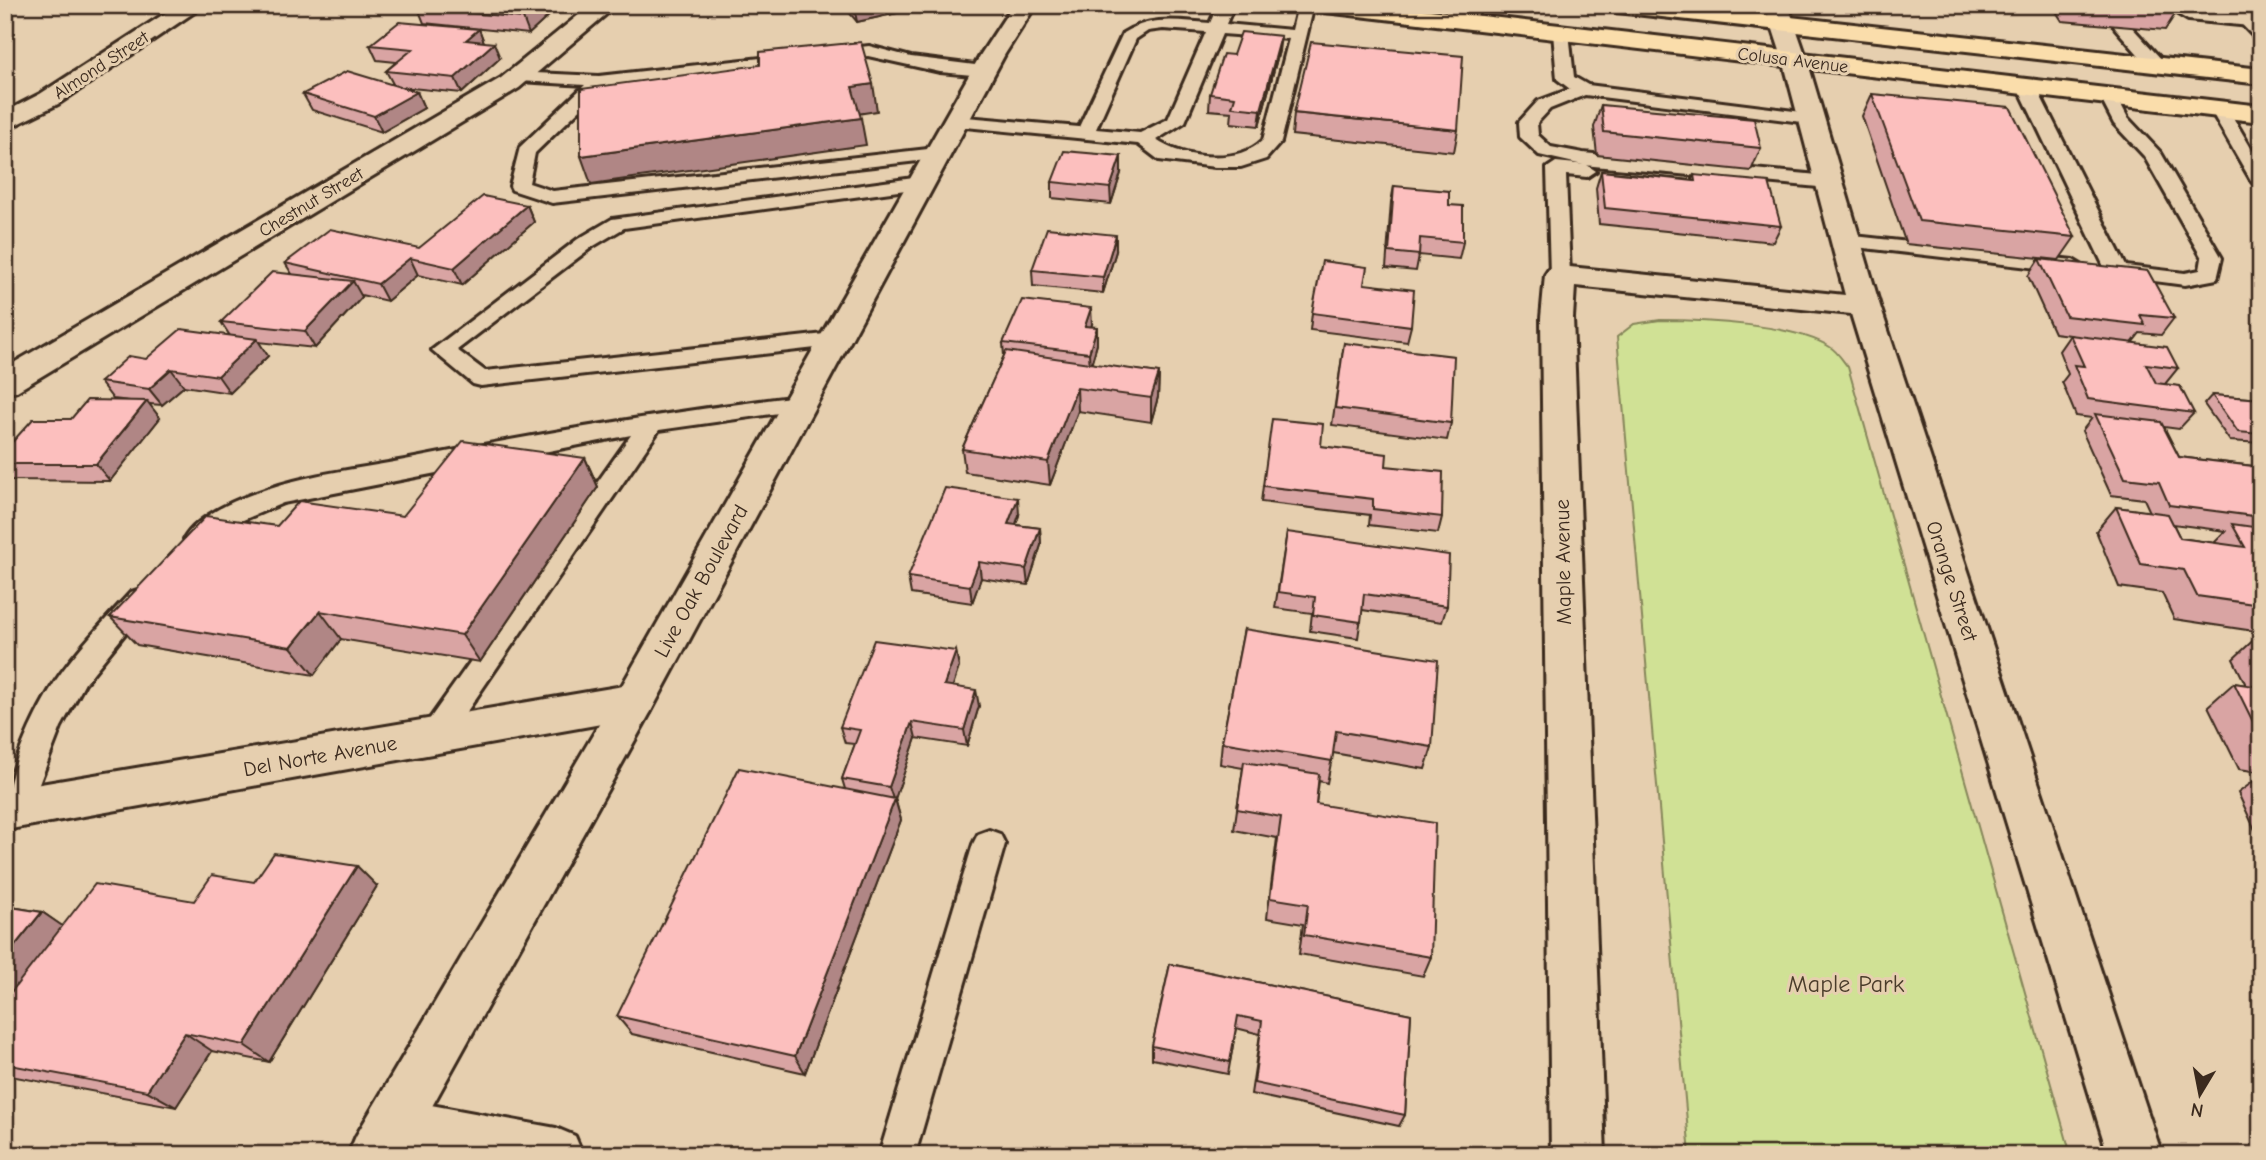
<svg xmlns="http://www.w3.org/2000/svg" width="2266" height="1160" font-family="'Comic Neue',sans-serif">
<rect width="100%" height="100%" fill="#e6cfaf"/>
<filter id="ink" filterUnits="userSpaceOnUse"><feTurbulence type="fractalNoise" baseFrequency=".0143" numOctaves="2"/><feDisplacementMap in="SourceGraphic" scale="14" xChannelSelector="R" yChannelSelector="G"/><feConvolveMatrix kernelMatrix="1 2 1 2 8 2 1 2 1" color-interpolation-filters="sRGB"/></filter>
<g filter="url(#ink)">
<!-- green -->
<path fill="#d0e195" stroke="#86865a" stroke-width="2" d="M1660,320C1704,320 1793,324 1830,347C1837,351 1843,361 1848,367L2071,1155H1690L1617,337L1634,324Z"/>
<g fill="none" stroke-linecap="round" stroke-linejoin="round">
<!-- service casing -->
<g stroke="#3b2a1e" stroke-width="6">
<g id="service">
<path d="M1218,5H1234L1226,24L1292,30L1298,5H1314L1281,142L1266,159L1241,167H1215L1159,160L1138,144L955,126L946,121L955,116L1079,127L1123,33C1151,15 1179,21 1210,23ZM1163,29L1206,32L1168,119L1140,133L1096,129L1136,39L1148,31ZM1222,34L1289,39L1263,140C1238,165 1183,159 1156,140L1185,122Z"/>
<polygon points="2162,5 2250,16 2258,21 2250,26 2188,20"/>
<polygon points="2122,21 2128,23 2163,61 2165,65 2163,69 2151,69 2116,29 2114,26"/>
<polygon points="1561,28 1569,33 1574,77 1588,85 1810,113 1819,118 1810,123 1585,95 1550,109 1537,123 1538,135 1551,147 1583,153 1829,176 1838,182 1829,188 1583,165 1539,155 1520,137 1519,122 1538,101 1570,89 1557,79 1553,33"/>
<polygon points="869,46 911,57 983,66 991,71 983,76 940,72 868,56 604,86 535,153 529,183 553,191 937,148 946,154 944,158 552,203 512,190 510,186 520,147 585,85 520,81 512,76 514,72 599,76"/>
<polygon points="2027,82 2036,87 2126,266 2185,273 2200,270 2202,258 2144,156 2114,124 2100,97 2109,92 2115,93 2128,118 2161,153 2222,258 2217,279 2185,285 2108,275 2018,87"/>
<polygon points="2219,104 2228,109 2261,165 2261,188 2252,182 2210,109"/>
<polygon points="1556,162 1587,165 1596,171 1587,177 1566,175 1570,275 1560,281 1550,275 1547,168"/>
<polygon points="921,177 928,179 930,183 928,187 624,228 592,247 457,350 485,371 834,333 845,340 842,345 481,386 473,384 432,350 578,239 612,219"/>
<polygon points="1845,235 2073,260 2083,266 2073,272 1838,245 1835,241"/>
<path d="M799,396L807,399L811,404L807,409L659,430L444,745L434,748L424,745L419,736L424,727L631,435L283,503L236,523L206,546L197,548L188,546L184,539C199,513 243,497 270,488C314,473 365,468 410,459C539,433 669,412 799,396Z"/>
<path d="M140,589L149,592L153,599L85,683L61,727L26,818L15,822L5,819C5,773 38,702 67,665C86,640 109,616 131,592Z"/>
<polygon points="989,830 1000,834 1005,844 915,1155 879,1155 973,844 978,834"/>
</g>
</g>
<!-- minor casing -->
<g stroke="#3b2a1e" stroke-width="6">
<g id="minor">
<polygon points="178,5 205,5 58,104 5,130 5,112 40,94"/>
<polygon points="591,5 617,5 519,88 17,391 5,394 5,368 501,78"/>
<polygon points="1765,5 1788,5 1807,60 1880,306 2162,1155 2108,1155 1851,314 1575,286 1573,318 1605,1155 1551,1155 1541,318 1545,275 1549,269 1560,266 1845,295 1783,60"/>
<polygon points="2223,5 2248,5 2261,18 2261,38 2253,36"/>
<polygon points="635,684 650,689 656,701 650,713 635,718 5,830 5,790"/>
<polygon points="393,1098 556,1128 575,1136 583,1155 410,1155 374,1144 366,1125 374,1106"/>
</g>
</g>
<!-- secondary casing -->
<g stroke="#3b2a1e" stroke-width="6">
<polygon id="secondary" points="1013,5 1036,5 1005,54 650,713 405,1155 348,1155 356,1136 620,689 981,54"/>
</g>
<!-- trunk casing -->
<g stroke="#3b2a1e" stroke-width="6">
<g id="trunk">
<polygon points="1314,5 1387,5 2261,106 2261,122 1325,12"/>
<polygon points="1606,5 1681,5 2261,69 2261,84 1617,12"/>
</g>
</g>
<!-- service -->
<use href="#service" fill="#e6cfaf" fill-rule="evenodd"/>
<!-- minor -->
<use href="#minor" fill="#e6cfaf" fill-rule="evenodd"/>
<!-- secondary -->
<use href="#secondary" fill="#e6cfaf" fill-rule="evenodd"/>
<!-- trunk -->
<use href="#trunk" fill="#faddab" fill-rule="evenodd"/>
</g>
<!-- wall -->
<g fill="#d9a4a3" stroke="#3b2a1e" stroke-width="2" fill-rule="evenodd">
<polygon points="843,5 914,5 915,9 857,22"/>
<polygon points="2052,5 2177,5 2179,8 2165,30 2062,21"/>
<polygon points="418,8 553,12 529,34 424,23"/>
<polygon points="479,29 484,42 500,58 462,93 401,87 417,92 424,108 382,132 312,110 303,94 393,84 386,71 396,62 377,60 370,45"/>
<polygon points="1279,51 1259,126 1231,123 1232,112 1209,110 1210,94 1233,55"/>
<polygon points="1872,94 2075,237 2059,260 1906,244 1862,116"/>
<polygon points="1601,105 1761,148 1751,171 1597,155 1594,127"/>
<polygon points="1294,113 1458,130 1454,152 1292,135"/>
<polygon points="1601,171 1692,180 1694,175 1781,226 1773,242 1599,224 1596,188"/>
<polygon points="1121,173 1111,204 1052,198 1052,182"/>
<polygon points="1394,186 1449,205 1463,242 1459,259 1419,255 1416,271 1386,268 1391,202"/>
<polygon points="527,205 534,222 462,285 418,275 387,301 361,295 362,297 315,348 258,342 268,356 230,393 184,386 162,405 149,404 160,418 110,481 9,480 5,476 5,450 71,419 130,401 113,399 100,382 146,359 230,336 221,322 292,274 285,263 419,248"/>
<polygon points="1116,251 1103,293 1033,286 1032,270"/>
<path d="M2039,259L2174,318L2161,335L2140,333L2133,342L2178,368L2165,384L2194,413L2179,429L2164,427L2179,457L2261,467V632L2174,619L2162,593L2119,587L2096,531L2116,507L2150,512L2144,499L2111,495L2082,431L2092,418L2076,416L2062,382L2068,374L2059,351L2070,335L2054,333L2028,276ZM2173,524L2226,531L2214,543L2180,538Z"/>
<polygon points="1364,284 1411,326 1407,342 1310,330 1312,313"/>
<polygon points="1092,324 1091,327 1097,344 1091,364 1159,373 1158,397 1151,422 1078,411 1050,485 965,472 962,449 1004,356 1003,343"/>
<polygon points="1344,343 1451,423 1447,440 1332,425"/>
<polygon points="2212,395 2261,399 2261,443 2230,441 2204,404"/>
<polygon points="1321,446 1386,466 1442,517 1438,533 1369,525 1370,515 1261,502 1263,486"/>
<polygon points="585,458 598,487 480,662 341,639 314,675 137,645 110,617 277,526 403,516"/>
<polygon points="1019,515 1016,525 1040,528 1041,545 1028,585 981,578 972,603 911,594 908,577"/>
<polygon points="1287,532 1447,606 1442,622 1362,610 1358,638 1310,631 1312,613 1275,608"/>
<polygon points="1244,629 1432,747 1425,769 1333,753 1327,783 1319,781 1316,804 1431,957 1423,976 1299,954 1303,924 1267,918 1277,838 1234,830 1243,768 1220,764 1222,742"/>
<polygon points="2258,636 2261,637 2261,772 2239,769 2208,706 2234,683 2246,685 2233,659"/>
<polygon points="956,651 959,667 952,687 979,706 967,746 916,738 895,798 901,820 805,1073 632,1034 617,1016 845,789 842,779 855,744 845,743 840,727"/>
<polygon points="2258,778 2261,779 2261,843 2238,793"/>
<polygon points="254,882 377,886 269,1062 212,1051 176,1107 5,1075 5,906 42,912 62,926 194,901"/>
<polygon points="1170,964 1411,1014 1405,1115 1399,1126 1251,1094 1260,1034 1236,1028 1228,1074 1152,1059 1152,1046"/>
</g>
<!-- shaded-wall -->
<g fill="#b08685" stroke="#3b2a1e" stroke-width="2">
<polygon points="538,5 550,5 553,12 529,34 523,18"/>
<polygon points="862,5 914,5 915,9 857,22 854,7"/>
<polygon points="479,29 485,45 466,40"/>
<polygon points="1281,36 1279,51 1259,126 1261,110"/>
<polygon points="494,43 500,58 462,93 455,78"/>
<polygon points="873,84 877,111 857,114 852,87"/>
<polygon points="417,92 424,108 382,132 374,116"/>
<polygon points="861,118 866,145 591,184 581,156"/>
<polygon points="1121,156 1121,173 1111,204 1110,188"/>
<polygon points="527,205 534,222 462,285 454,268"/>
<polygon points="1116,235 1116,251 1103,293 1103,277"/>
<polygon points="410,258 418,275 387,301 378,284"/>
<polygon points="353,281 362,297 315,348 305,331"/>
<polygon points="1091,308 1092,324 1086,343 1085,326"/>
<polygon points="1097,327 1097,344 1090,369 1089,353"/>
<polygon points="257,339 268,356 230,393 218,376"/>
<polygon points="171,369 184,386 162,405 149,389"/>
<polygon points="1159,373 1158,397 1151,422 1151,398"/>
<polygon points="1077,388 1078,411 1050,485 1048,462"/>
<polygon points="147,401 160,418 110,481 96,464"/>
<polygon points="585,458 598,487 480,662 462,635"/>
<polygon points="1018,498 1019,515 1010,541 1008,524"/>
<polygon points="1040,528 1041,545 1028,585 1026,569"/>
<polygon points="979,562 981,578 972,603 970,586"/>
<polygon points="320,611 341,639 314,675 291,647"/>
<polygon points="956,651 959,667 948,701 944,685"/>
<polygon points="976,690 979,706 967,746 964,730"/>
<polygon points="912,722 916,738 894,802 889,787"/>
<polygon points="895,799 901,820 805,1073 795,1056"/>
<polygon points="357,866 377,886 269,1062 244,1045"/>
<polygon points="42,912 77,936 5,1028 5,958"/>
<polygon points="185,1033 212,1051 176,1107 147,1091"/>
</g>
<!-- building -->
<g fill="#fcbfbe" stroke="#3b2a1e" stroke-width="2">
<polygon points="421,5 538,5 523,18 418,8"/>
<polygon points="2143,5 2177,5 2179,8"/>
<polygon points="399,22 479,29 466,40 494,43 455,78 386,71 413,49 370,45"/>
<polygon points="1241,32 1281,36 1261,110 1232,107 1235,97 1210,94 1223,54 1233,55"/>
<polygon points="861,42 873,84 852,87 861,118 581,156 581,89 760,65 760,52"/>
<polygon points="1311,42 1463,56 1458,130 1294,113"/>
<polygon points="347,71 417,92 374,116 303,94"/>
<polygon points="1872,94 2010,107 2075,237 1919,221"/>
<polygon points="1601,105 1754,119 1761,148 1604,132"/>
<polygon points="1064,151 1121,156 1110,188 1052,182"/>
<polygon points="1601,171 1695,181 1694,175 1769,182 1781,226 1605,208"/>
<polygon points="1394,186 1449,191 1449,205 1463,206 1463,242 1420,238 1419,255 1389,252"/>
<polygon points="483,196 527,205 454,268 410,258 378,284 285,263 330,229 419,248"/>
<polygon points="1047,228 1116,235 1103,277 1032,270"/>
<polygon points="2039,259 2148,271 2174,318 2140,315 2145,325 2066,316"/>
<polygon points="1322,261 1367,267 1364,284 1414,290 1411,326 1312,313"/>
<polygon points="272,272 353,281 305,331 221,322"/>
<polygon points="1022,300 1091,308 1085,326 1097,327 1089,353 1003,343"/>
<polygon points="181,329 257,339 218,376 171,369 149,389 100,382 129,356 146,359"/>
<polygon points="2070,335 2167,347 2178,368 2146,364 2156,383 2180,386 2194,413 2088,399 2074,365 2084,366"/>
<polygon points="1344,343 1454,356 1451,423 1335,408"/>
<polygon points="1006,351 1159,373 1151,398 1077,388 1048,462 962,449"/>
<polygon points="2212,395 2261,399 2261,434 2238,432"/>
<polygon points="87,400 147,401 96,464 5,464 5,450 33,419 71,419"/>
<polygon points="2095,414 2161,422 2179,457 2261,467 2261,517 2169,505 2159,482 2125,478"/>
<polygon points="1272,419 1323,424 1321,446 1387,454 1386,466 1443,472 1442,517 1373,509 1373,499 1263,486"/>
<polygon points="463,441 585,458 462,635 320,611 291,647 110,617 206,516 277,526 299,501 403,516"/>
<polygon points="945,488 1018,498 1008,524 1040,528 1026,569 979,562 970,586 908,577"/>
<polygon points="2116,507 2168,514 2180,538 2245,547 2232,524 2261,528 2261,605 2197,596 2184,570 2141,564"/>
<polygon points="1287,532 1449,555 1447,606 1364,594 1361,622 1313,615 1315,597 1278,592"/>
<polygon points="1244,629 1438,660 1432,747 1336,731 1332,761 1222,742"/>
<polygon points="874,640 956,651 944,685 976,690 964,730 912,722 889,787 842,779 860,730 840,727"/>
<polygon points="2234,683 2261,687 2261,738"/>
<polygon points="1244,762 1319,774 1316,804 1435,823 1431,957 1304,935 1308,904 1270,898 1281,817 1237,809"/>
<polygon points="739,768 895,799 795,1056 617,1016"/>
<polygon points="274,853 357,866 244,1045 185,1033 147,1091 5,1064 5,1000 95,884 194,901 212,875 254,882"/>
<polygon points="5,906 42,912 5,958"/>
<polygon points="1170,964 1411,1014 1405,1115 1254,1083 1262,1021 1238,1016 1230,1062 1152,1046"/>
</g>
</g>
<g text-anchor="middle" stroke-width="6" stroke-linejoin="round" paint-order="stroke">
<!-- far-street labels -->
<g font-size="18" fill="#3b2a1e" stroke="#e6cfaf">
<text transform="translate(1793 60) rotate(7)" y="6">Colusa Avenue</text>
<text transform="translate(101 65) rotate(-33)" y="6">Almond Street</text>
<text transform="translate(311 202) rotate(-31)" y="6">Chestnut Street</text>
</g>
<!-- street labels -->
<g font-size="21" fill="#3b2a1e" stroke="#e6cfaf">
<text transform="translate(1563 562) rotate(-91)" y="7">Maple Avenue</text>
<text transform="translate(701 581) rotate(-61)" y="7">Live Oak Boulevard</text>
<text transform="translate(1952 581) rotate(72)" y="7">Orange Street</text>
<text transform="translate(320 756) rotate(-10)" y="7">Del Norte Avenue</text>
</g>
<!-- near-park labels -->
<g font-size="24" fill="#4a3c2a" stroke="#e6cfaf">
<text x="1846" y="992">Maple Park</text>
</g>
</g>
<!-- margin -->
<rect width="2266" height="1160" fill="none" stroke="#e6cfaf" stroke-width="28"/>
<rect x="14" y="14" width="2238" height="1132" fill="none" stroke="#3b2a1e" stroke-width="2.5" filter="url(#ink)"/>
<!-- north arrow -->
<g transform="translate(2200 1094) rotate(190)" stroke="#e6cfaf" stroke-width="5" paint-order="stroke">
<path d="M0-5L12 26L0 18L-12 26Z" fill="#3b2a1e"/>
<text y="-10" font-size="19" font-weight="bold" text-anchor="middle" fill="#3b2a1e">N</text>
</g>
</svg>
